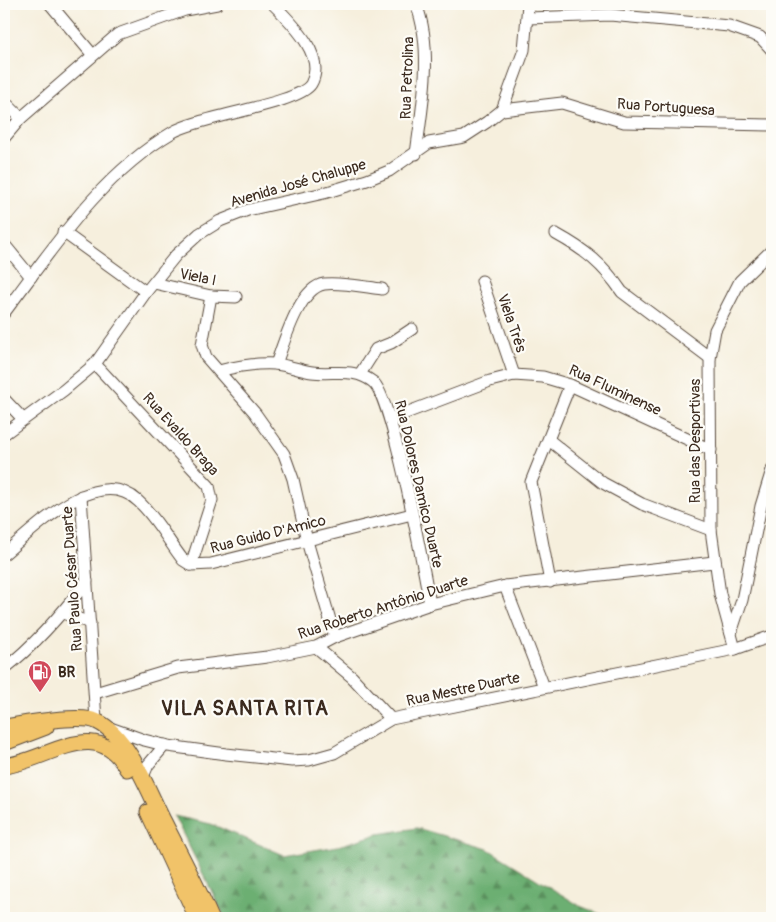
<svg xmlns="http://www.w3.org/2000/svg" width="776" height="922" font-family="Pangolin,sans-serif">
<defs>
<pattern id="forest-firs" width="22" height="20" patternUnits="userSpaceOnUse" patternTransform="scale(1.25)"><rect width="22" height="20" fill="#6caf72"/><path d="M5 1l3.5 6h-7zM16 11l3.5 6h-7z" fill="#5a8f5d"/></pattern>
</defs>
<rect width="100%" height="100%" fill="#fdfcf7"/>
<filter id="ink" filterUnits="userSpaceOnUse"><feTurbulence type="fractalNoise" baseFrequency=".02" numOctaves="2"/><feDisplacementMap in="SourceGraphic" scale="10" xChannelSelector="R" yChannelSelector="G"/><feConvolveMatrix kernelMatrix="1 2 1 2 8 2 1 2 1" color-interpolation-filters="sRGB"/></filter>
<filter id="wash" filterUnits="userSpaceOnUse"><feTurbulence type="fractalNoise" baseFrequency=".0096" numOctaves="4" result="noise"/><feDisplacementMap in="SourceGraphic" scale="20" xChannelSelector="R" yChannelSelector="G"/><feGaussianBlur stdDeviation="1.12" result="paint"/><feColorMatrix in="noise" values="0 0 0 0 0 0 0 0 0 0 0 0 0 0 0 0 0 1.4 0 .05"/><feComposite in="paint" operator="in"/></filter>
<g filter="url(#wash)">
<rect width="100%" height="100%" fill="#f6efdd"/>
<!-- forest -->
<polygon fill="url(#forest-firs)" stroke="#546c48" points="174,816 211,824 284,855 338,846 378,834 417,828 488,849 580,906 610,918 225,918"/>
</g>
<g filter="url(#ink)">
<g fill="none" stroke-linecap="round" stroke-linejoin="round">
<!-- minor casing -->
<g stroke="#57483b" stroke-width="13">
<g id="minor">
<polyline points="50,4 92,54"/>
<polyline points="528,18 610,15 729,26 760,37 772,50"/>
<polyline points="4,101 21,118"/>
<polyline points="502,110 562,103 624,122 772,125"/>
<polyline points="4,138 21,118 118,34 185,10 217,4"/>
<path d="M416,154C422,106 434,50 416,4"/>
<polyline points="63,232 146,292"/>
<path d="M556,234C585,250 603,264 622,292L710,358"/>
<polyline points="4,244 31,277"/>
<polyline points="482,281 514,375"/>
<polyline points="154,283 211,296 236,297"/>
<polyline points="211,296 202,345 206,357 255,413 284,454 293,479 307,541 335,637"/>
<path d="M4,313C54,247 100,175 173,132C200,116 299,104 311,84C327,56 291,22 273,4"/>
<polyline points="95,364 209,486 212,500 191,565"/>
<path d="M276,364C284,343 299,288 324,284C340,282 365,287 382,289"/>
<path d="M219,371C237,366 255,363 275,364C287,365 299,370 312,372C333,375 354,367 373,382C392,396 424,571 430,604"/>
<polyline points="360,374 376,349 391,343 412,329"/>
<polyline points="4,399 23,419"/>
<polyline points="390,419 490,381 514,375 543,377 570,385 711,450"/>
<polyline points="4,434 64,390 95,364 146,292 176,255 199,234 220,221 248,210 324,193 367,180 389,171 429,143 464,137 487,122 502,110 524,50 528,4"/>
<polyline points="549,440 603,483 642,504 711,530"/>
<polyline points="81,496 96,720"/>
<path d="M4,554C34,529 98,463 138,501C156,517 168,541 183,560L191,565L211,564L412,514"/>
<polyline points="550,582 531,482 570,385"/>
<polyline points="505,586 544,687"/>
<polyline points="63,613 90,623"/>
<polyline points="731,633 742,600 761,506 772,470"/>
<polyline points="316,647 352,677 391,719"/>
<polyline points="735,649 720,594 711,530 710,358 715,330 740,281 772,250"/>
<path d="M4,669C36,644 62,614 87,581"/>
<polyline points="95,693 178,668 267,657 316,647 335,637 430,604 505,586 714,562"/>
<polyline points="110,728 144,740 168,746 226,754 292,761 309,760 334,753 391,719 735,649 772,636"/>
<polyline points="142,779 148,765 165,745"/>
</g>
</g>
<!-- major casing -->
<g stroke="#57483b" stroke-width="17">
<g id="major">
<path d="M4,727C24,724 82,713 98,722C129,737 149,793 164,822C180,854 197,885 211,918"/>
<polyline points="4,743 46,727"/>
<path d="M4,766C48,761 96,714 127,769"/>
<polyline points="148,812 197,918"/>
</g>
</g>
<!-- minor -->
<use href="#minor" stroke="#fff" stroke-width="11"/>
<!-- major -->
<use href="#major" stroke="#f1c369" stroke-width="15"/>
</g>
</g>
<!-- icons -->
<defs>
<g id="fuel-pin" transform="scale(1.25)"><path d="M0 17L-7.5 6A9.5 9.5 0 1 1 7.5 6Z" fill="#d1495b" stroke="#fdfcf7"/><path d="M-5.5-6h7V0h2V4h1.3V-2.5L3-4.5l.8-.8L6-3V5H2.5V1h-1V6h-7ZM-4.2-4.7v3.2H.2V-4.7Z" fill="#fff"/></g>
</defs>
<g fill-rule="evenodd">
<use href="#fuel-pin" x="40" y="672"/>
</g>
<g text-anchor="middle" stroke-width="4.5" stroke-linejoin="round" paint-order="stroke">
<!-- street labels -->
<g font-size="15" fill="#3b2a1e" stroke="#fdfcf7">
<text transform="translate(407 78) rotate(-88)" y="5">Rua Petrolina</text>
<text transform="translate(666 107) rotate(4)" y="5">Rua Portuguesa</text>
<text transform="translate(298 183) rotate(-16)" y="5">Avenida José Chaluppe</text>
<text transform="translate(198 277) rotate(11)" y="5">Viela I</text>
<text transform="translate(512 323) rotate(71)" y="5">Viela Três</text>
<text transform="translate(615 390) rotate(25)" y="5">Rua Fluminense</text>
<text transform="translate(181 434) rotate(48)" y="5">Rua Evaldo Braga</text>
<text transform="translate(695 441) rotate(-90)" y="5">Rua das Desportivas</text>
<text transform="translate(419 484) rotate(77)" y="5">Rua Dolores Damico Duarte</text>
<text transform="translate(268 534) rotate(-14)" y="5">Rua Guido D'Amico</text>
<text transform="translate(72 579) rotate(-94)" y="5">Rua Paulo César Duarte</text>
<text transform="translate(383 607) rotate(-18)" y="5">Rua Roberto Antônio Duarte</text>
<text transform="translate(463 689) rotate(-12)" y="5">Rua Mestre Duarte</text>
</g>
<!-- poi labels -->
<g font-size="15" font-weight="bold" fill="#3b2a1e" stroke="#fdfcf7" text-anchor="start">
<text x="58" y="677">BR</text>
</g>
<!-- district labels -->
<g font-size="20" font-weight="bold" letter-spacing="1" fill="#3b2a1e" stroke="#fdfcf7">
<text x="245" y="715">VILA SANTA RITA</text>
</g>
</g>
<!-- margin -->
<rect width="776" height="922" fill="none" stroke="#fdfcf7" stroke-width="20"/>
</svg>
